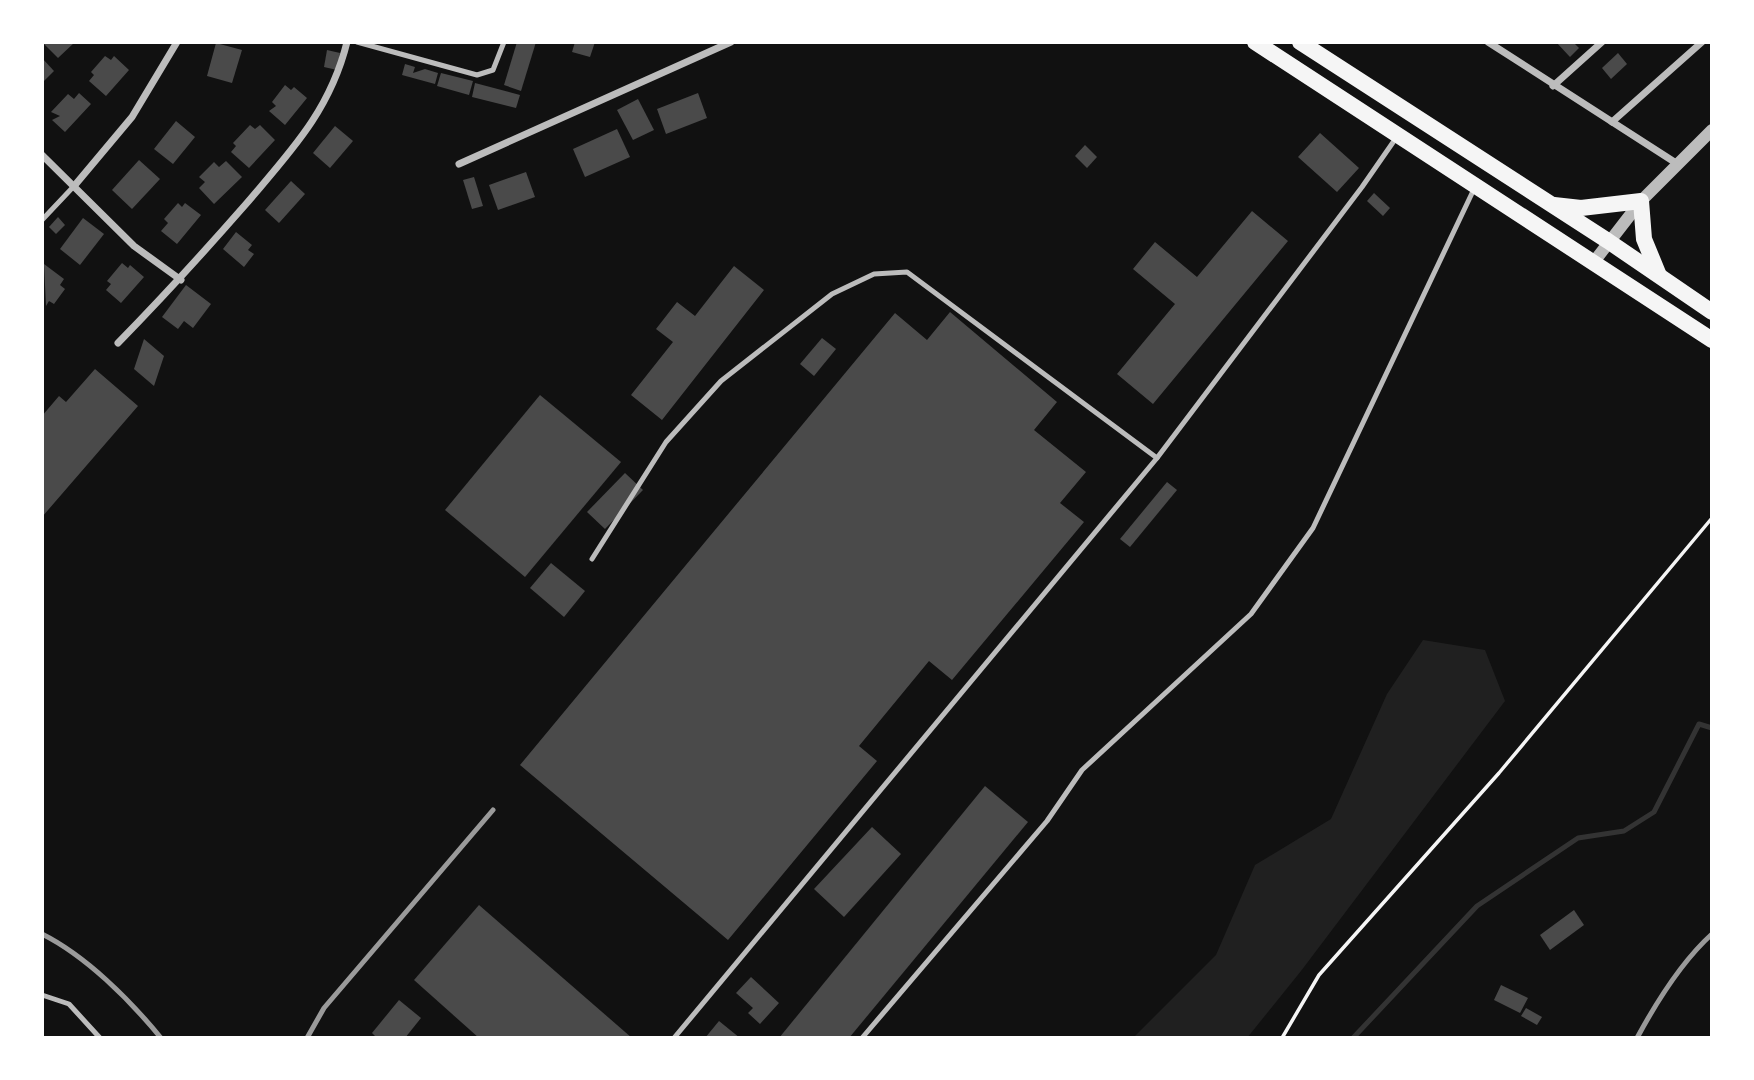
<svg xmlns="http://www.w3.org/2000/svg" width="1754" height="1080" font-family="Rubik,sans-serif">
<rect width="100%" height="100%" fill="#111"/>
<!-- green -->
<polygon fill="#202020" points="1423,640 1485,650 1505,701 1301,971 1247,1038 1133,1038 1216,955 1255,865 1331,819 1387,694"/>
<g fill="none" stroke-linecap="round" stroke-linejoin="round">
<!-- stream -->
<polyline stroke="#333" stroke-width="5" points="1353,1038 1477,906 1578,838 1624,831 1654,812 1699,724 1712,728"/>
</g>
<!-- building -->
<g fill="#4a4a4a">
<polygon points="42,42 75,42 58,58"/>
<polygon points="517,42 536,42 521,91 504,85"/>
<polygon points="575,42 595,42 590,57 572,52"/>
<polygon points="1556,42 1573,42 1579,48 1570,57"/>
<polygon points="216,43 242,50 232,83 207,76"/>
<polygon points="327,50 340,53 337,70 324,67"/>
<polygon points="1618,53 1627,64 1611,79 1602,68"/>
<polygon points="105,56 111,60 114,56 129,70 106,96 89,81 94,75 91,72"/>
<polygon points="42,58 54,71 42,83"/>
<polygon points="405,64 415,67 413,73 425,69 438,73 435,84 402,75"/>
<polygon points="441,73 473,81 469,95 437,86"/>
<polygon points="475,83 520,95 516,108 472,97"/>
<polygon points="285,85 291,90 294,87 307,98 285,125 269,111 276,106 272,102"/>
<polygon points="79,93 91,104 65,132 52,120 60,116 51,112 68,94 74,99"/>
<polygon points="698,93 707,118 666,134 657,109"/>
<polygon points="638,99 654,130 633,140 617,110"/>
<polygon points="176,121 195,137 173,164 154,149"/>
<polygon points="250,125 255,129 260,125 275,140 249,168 231,152 236,146 233,143"/>
<polygon points="335,126 353,141 330,168 313,153"/>
<polygon points="617,129 630,157 585,177 573,149"/>
<polygon points="1320,133 1359,168 1337,192 1298,157"/>
<polygon points="1085,145 1097,157 1087,168 1075,156"/>
<polygon points="139,160 160,179 132,209 112,190"/>
<polygon points="226,161 242,177 214,204 199,188 205,182 199,177 214,162 219,167"/>
<polygon points="526,172 535,197 498,210 489,185"/>
<polygon points="474,177 483,206 472,209 463,180"/>
<polygon points="291,181 305,194 279,223 265,210"/>
<polygon points="1374,193 1390,208 1383,216 1367,201"/>
<polygon points="178,203 182,207 185,203 201,215 177,244 161,231 168,223 164,219"/>
<polygon points="1252,211 1288,241 1153,404 1117,374 1175,304 1133,269 1155,242 1197,277"/>
<polygon points="58,217 65,225 56,234 49,227"/>
<polygon points="83,218 104,234 80,265 60,249"/>
<polygon points="236,232 252,245 248,250 254,254 244,267 223,249"/>
<polygon points="122,263 128,268 130,265 144,277 121,303 106,290 111,284 107,281"/>
<polygon points="44,264 64,279 60,285 65,289 54,304 49,301 46,306"/>
<polygon points="734,266 764,290 662,420 631,395 673,342 656,329 677,302 695,316"/>
<polygon points="186,285 211,304 193,328 184,321 178,329 162,317"/>
<polygon points="950,312 1057,402 1034,430 1086,472 1060,503 1084,522 952,680 929,661 859,746 877,761 728,940 520,765 895,313 927,340"/>
<polygon points="822,338 836,349 814,376 800,364"/>
<polygon points="144,339 164,356 154,386 134,369"/>
<polygon points="95,369 138,406 42,517 42,416 59,396 66,402"/>
<polygon points="540,395 621,462 525,577 445,510"/>
<polygon points="625,473 643,490 605,529 587,512"/>
<polygon points="1167,482 1177,490 1130,547 1120,539"/>
<polygon points="551,563 585,591 564,617 530,588"/>
<polygon points="985,786 1028,822 849,1038 779,1038"/>
<polygon points="872,827 901,854 844,917 814,889"/>
<polygon points="479,905 632,1038 479,1038 414,980"/>
<polygon points="1574,910 1584,925 1550,950 1540,935"/>
<polygon points="751,977 779,1003 760,1024 748,1013 753,1008 736,993"/>
<polygon points="1501,985 1528,998 1520,1013 1494,1000"/>
<polygon points="399,1000 421,1018 405,1038 377,1038 372,1033"/>
<polygon points="1526,1008 1542,1017 1537,1025 1521,1016"/>
<polygon points="719,1021 740,1038 705,1038"/>
</g>
<g fill="none" stroke-linecap="round" stroke-linejoin="round">
<!-- path -->
<polyline stroke="#f5f5f5" stroke-width="3.5" points="1282,1038 1319,975 1499,773 1712,518"/>
<!-- service -->
<g stroke="#bcbcbc" stroke-width="5">
<polyline points="357,42 477,75 493,70 504,42"/>
<polyline points="42,220 75,185"/>
<polyline points="592,559 666,442 721,381 832,294 874,274 907,272 1157,458"/>
<polyline points="42,995 69,1004 100,1038"/>
<polyline points="674,1038 1157,458 1362,187 1396,138"/>
<polyline points="862,1038 1047,821 1082,770 1251,614 1313,528 1474,189"/>
</g>
<!-- minor -->
<g stroke="#bcbcbc" stroke-width="7">
<polyline points="1488,42 1676,163"/>
<polyline points="1553,86 1602,42"/>
<polyline points="1612,122 1702,42"/>
<polyline points="42,155 134,246 181,280"/>
<polyline points="459,164 731,42"/>
<polyline points="75,185 132,117 177,42"/>
<path d="M118,343C162,298 204,252 246,204C290,152 330,111 347,42"/>
</g>
<!-- tertiary -->
<polyline stroke="#bcbcbc" stroke-width="12" points="1593,263 1641,201 1712,130"/>
<!-- trunk -->
<g stroke="#f5f5f5" stroke-width="16">
<polyline points="1255,42 1712,340"/>
<polyline points="1300,42 1608,241 1712,312"/>
<polyline points="1554,205 1581,208 1641,201 1644,239 1658,273"/>
</g>
<!-- rail -->
<g stroke="#9a9a9a" stroke-width="5">
<path d="M42,934C86,956 130,1000 161,1038"/>
<polyline points="307,1038 324,1008 493,810"/>
<path d="M1637,1038C1657,1001 1681,962 1712,934"/>
</g>
</g>
<!-- border -->
<rect width="1754" height="1080" fill="none" stroke="#ffffff" stroke-width="88"/>
</svg>
